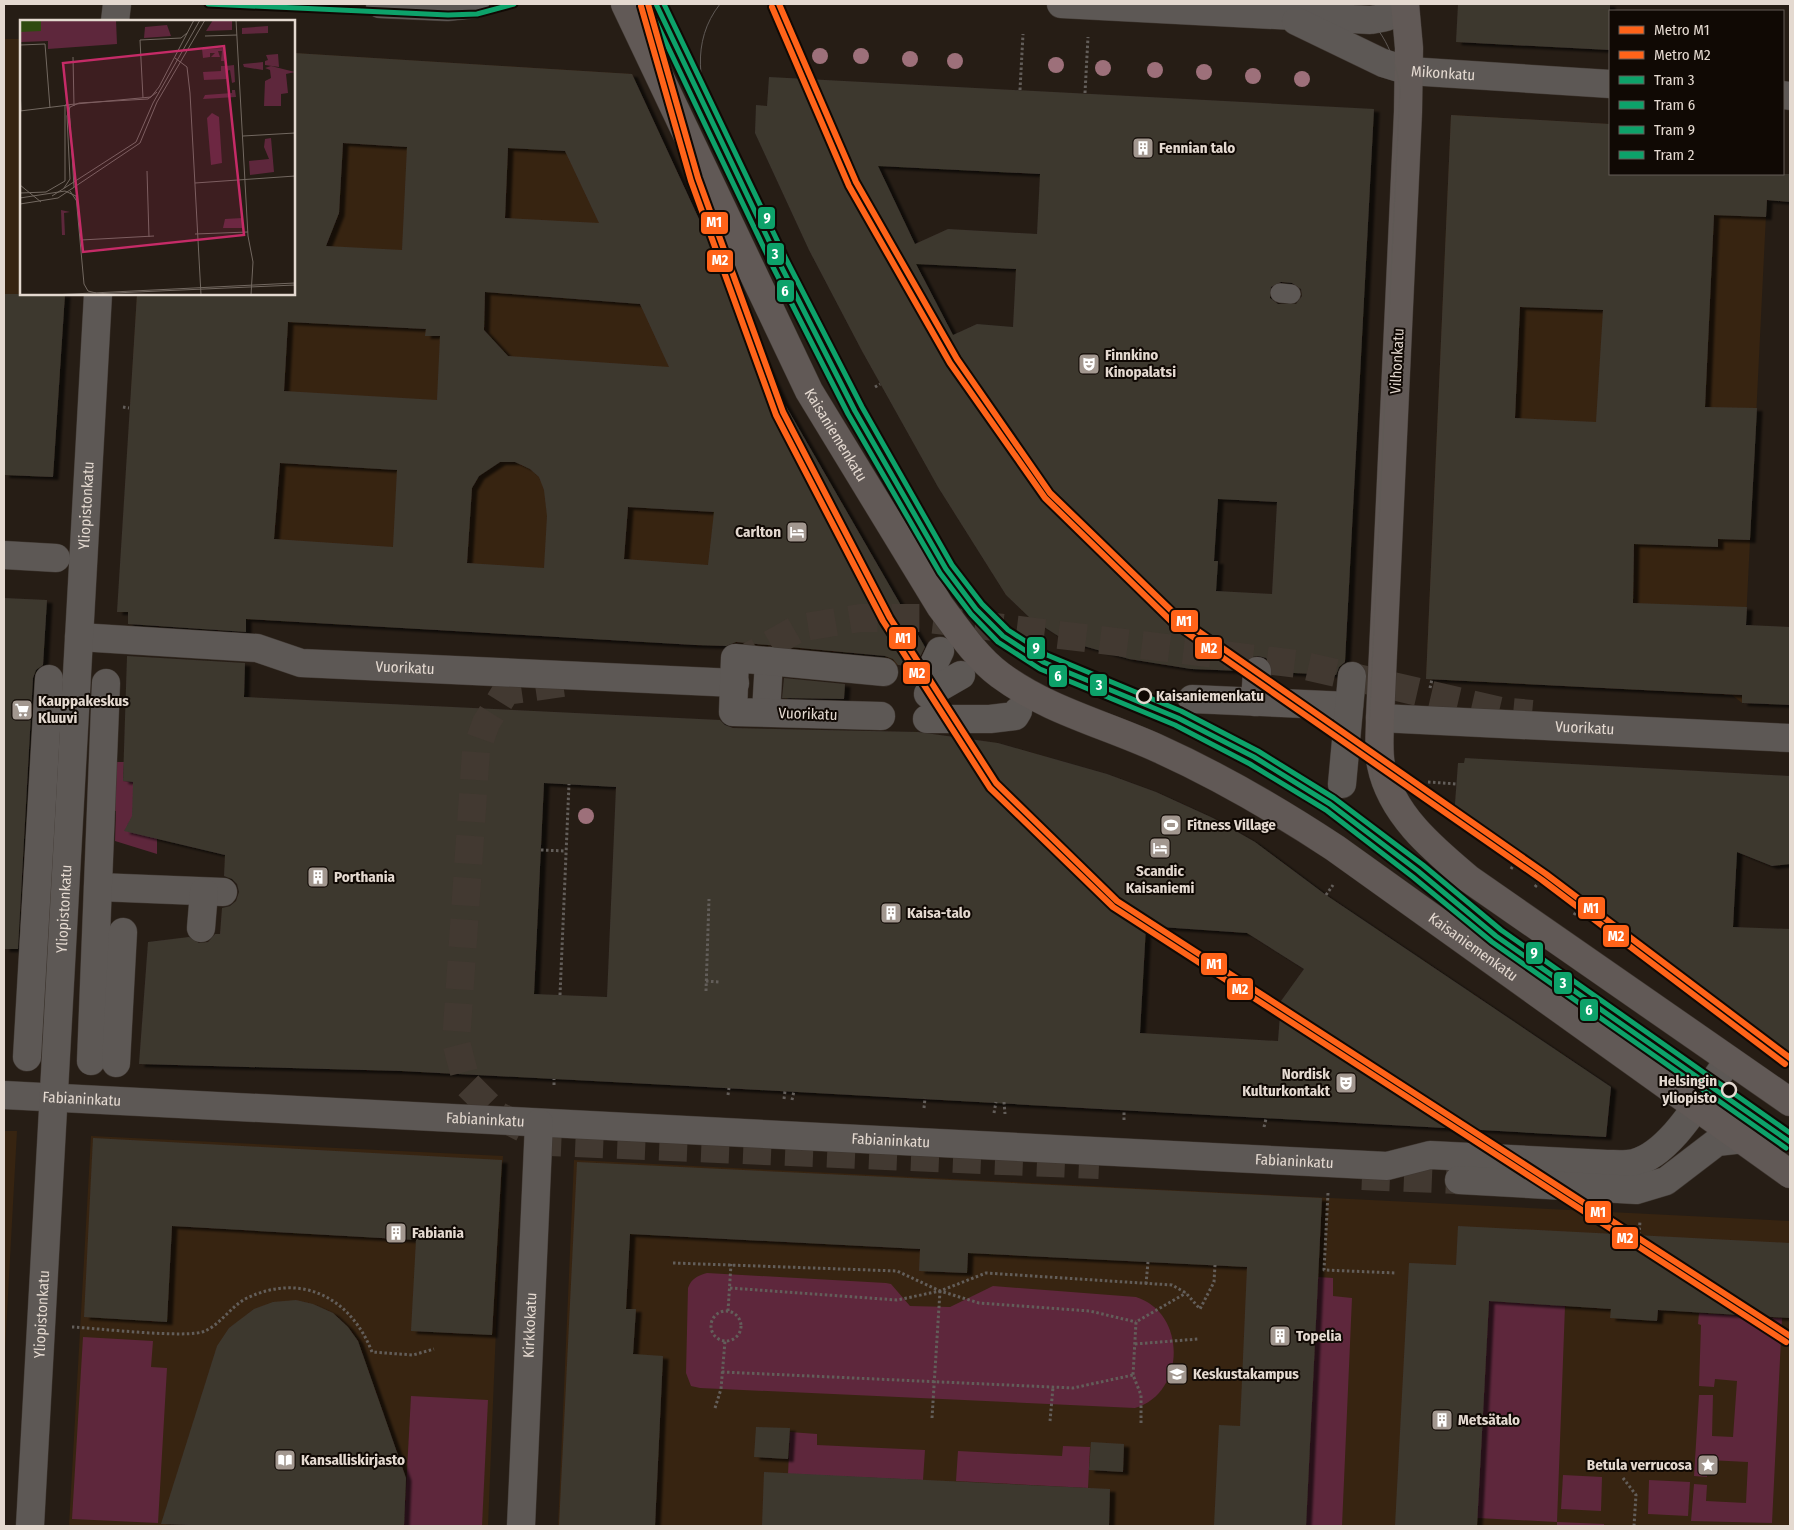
<svg xmlns="http://www.w3.org/2000/svg" width="1794" height="1530" font-family="'Fira Sans Condensed',sans-serif">
<defs>
<filter id="shadow"><feDropShadow dx="5.5" dy="3" stdDeviation="1" flood-color="#0009"/></filter>
</defs>
<rect width="100%" height="100%" fill="#261d15"/>
<!-- built -->
<g fill="#372411">
<polygon points="4,39 21,39 21,294 65,294 53,477 4,475"/>
<polygon points="294,53 632,74 783,401 929,655 928,667 886,664 885,655 118,612 137,294 294,294"/>
<polygon points="1451,115 1610,124 1610,174 1768,174 1742,703 1732,695 1426,679"/>
<polygon points="4,1131 17,1131 4,1368"/>
<polygon points="91,1136 503,1156 488,1526 69,1526"/>
<polygon points="574,1160 1790,1221 1790,1526 558,1526"/>
</g>
<!-- green -->
<g fill="#5e273c">
<polygon points="110,762 124,762 123,781 133,782 157,839 157,854 115,841 116,811 108,810"/>
<path d="M707,1273L886,1283L891,1284L910,1306L950,1307L993,1286L1136,1297C1187,1313 1186,1393 1135,1408L700,1388L691,1386L686,1373L688,1288C692,1278 697,1276 707,1273Z"/>
<polygon points="1318,1277 1333,1278 1333,1296 1352,1298 1342,1526 1306,1526"/>
<polygon points="1489,1301 1565,1306 1557,1522 1604,1524 1604,1526 1557,1526 1557,1522 1477,1518"/>
<polygon points="1699,1313 1782,1318 1772,1523 1691,1521 1694,1484 1707,1485 1706,1501 1746,1503 1748,1462 1708,1460 1707,1477 1694,1476 1699,1395 1713,1395 1712,1436 1733,1437 1737,1381 1715,1379 1714,1387 1699,1386 1701,1325 1698,1324"/>
<polygon points="83,1337 153,1341 151,1367 167,1368 158,1523 72,1519"/>
<polygon points="411,1396 488,1400 482,1526 404,1526"/>
<polygon points="790,1432 817,1434 817,1445 925,1450 923,1480 788,1474"/>
<polygon points="1063,1446 1090,1447 1088,1488 956,1481 958,1451 1062,1456"/>
<polygon points="1563,1475 1602,1477 1601,1511 1561,1509"/>
<polygon points="1649,1480 1690,1482 1688,1516 1648,1514"/>
</g>
<!-- building -->
<g fill="#3d372f" fill-rule="evenodd" filter="url(#shadow)">
<polygon points="1458,4 1610,4 1610,50 1456,42"/>
<path d="M294,53L632,74L783,401L925,647L915,667L898,665L893,659L885,656L736,642L726,646L695,645L246,619V632L128,624V612H117L137,294H294ZM343,143L407,147L402,250L326,246L339,213ZM508,148L565,151L599,223L505,218ZM485,292L640,304L669,367L508,356L484,330ZM288,322L426,329L425,336H440L437,400L284,391ZM500,462H515L530,469L539,477L544,490L547,516L544,568L467,563L472,488L479,476ZM280,463L397,470L393,547L274,539ZM628,507L714,512L708,565L624,559Z"/>
<path d="M769,77L1374,109L1345,662L1339,667L1336,675L1273,672L1271,664L1266,658L1258,656L1251,657L1244,662L1241,671L1191,669L1129,659L1066,641L1030,618L1006,595L938,487L862,351L809,250L755,133L756,105L767,106ZM878,166L1040,174L1037,234L948,229L915,244ZM916,264L1016,269L1013,327L977,324L953,335ZM1281,282L1292,283L1301,289L1302,296L1296,304H1278L1270,298L1271,287ZM1218,499L1277,502L1272,594L1216,591L1218,561H1214Z"/>
<path d="M1451,115L1610,124V174H1790V202L1767,200L1766,217L1714,215L1705,407L1757,408L1750,540L1718,539V547L1634,544L1633,603L1747,607L1746,625L1790,627V705L1742,703V695L1426,679ZM1520,307L1603,310L1596,422L1515,418Z"/>
<polygon points="4,294 65,294 53,477 4,475"/>
<polygon points="4,598 47,600 43,665 36,670 33,678 18,949 4,949"/>
<path d="M127,656L245,663L244,697L720,720L725,725L733,728L918,732L998,743L1107,774L1156,792L1213,818L1255,842L1326,895L1611,1087L1606,1137L688,1086L401,1071L139,1064L148,942L189,937L199,943L208,942L215,934H220L222,908L230,906L236,901L239,892L237,884L232,879L224,876L225,855L124,831L132,816L133,782L123,781ZM544,783L616,787L607,997L534,994ZM1146,926L1247,933L1304,969L1281,1001L1278,1041L1140,1033Z"/>
<polygon points="784,678 845,684 844,699 782,698"/>
<polygon points="1465,758 1790,776 1790,864 1772,866 1737,852 1733,927 1790,929 1790,1054 1454,817 1458,763 1464,763"/>
<polygon points="93,1138 502,1160 492,1335 411,1331 416,1240 172,1226 167,1322 84,1317"/>
<polygon points="577,1162 1322,1198 1306,1526 1214,1526 1219,1425 1240,1426 1247,1267 968,1253 967,1273 919,1271 920,1249 630,1234 626,1309 636,1309 633,1354 663,1356 655,1526 559,1526"/>
<polygon points="1458,1226 1790,1243 1790,1318 1658,1310 1657,1321 1610,1318 1611,1309 1489,1301 1477,1526 1395,1526 1409,1263 1456,1265"/>
<polygon points="296,1300 313,1304 333,1313 348,1327 358,1341 406,1478 404,1526 214,1526 161,1524 217,1346 229,1328 254,1309 273,1302"/>
<polygon points="756,1427 790,1428 788,1459 754,1457"/>
<polygon points="1091,1442 1124,1444 1123,1472 1089,1470"/>
<polygon points="764,1472 1110,1489 1109,1526 762,1526"/>
</g>
<g fill="none" stroke-linecap="round" stroke-linejoin="round">
<!-- street-tunnel -->
<g stroke="#423931" stroke-width="28" stroke-dasharray="28 14" stroke-linecap="butt">
<polyline points="734,665 799,628 860,618 921,618 1297,664 1501,711 1532,714"/>
<polyline points="563,683 506,691 486,723 476,751 456,1042 467,1084 499,1116 550,1142 1099,1165"/>
<polyline points="1362,1176 1459,1180"/>
</g>
<!-- lane casing -->
<g stroke="#3f3731" stroke-width="20">
<polyline id="lane" points="1280,293 1291,294"/>
</g>
<!-- street casing -->
<g stroke="#3f3731" stroke-width="29">
<g id="street">
<polyline points="380,4 447,7 475,4"/>
<path d="M1061,4L1370,20C1384,18 1394,17 1402,4"/>
<polyline points="115,21 117,4"/>
<path id="s1" d="M1296,21L1383,63L1409,71L1610,84"/>
<polyline points="1783,95 1790,96"/>
<polyline points="4,555 56,558"/>
<path id="s2" d="M79,637L257,648L301,663L735,683"/>
<polyline points="929,674 940,651"/>
<polyline points="928,694 961,675"/>
<polyline points="1192,699 1349,706"/>
<polyline points="1255,702 1257,671"/>
<polyline points="766,712 769,661"/>
<polyline points="881,716 733,712 735,658 884,672"/>
<path id="s3" d="M1380,718L1790,738"/>
<polyline points="927,719 990,719 1015,716 1018,711"/>
<polyline points="1342,784 1352,676"/>
<polyline points="98,887 223,892"/>
<polyline points="201,928 204,892"/>
<polyline points="27,1057 49,679"/>
<polyline points="91,1061 106,683"/>
<polyline points="116,1063 123,932"/>
<path id="s4" d="M4,1095L1387,1166L1430,1155L1607,1164C1615,1164 1626,1165 1634,1163C1673,1153 1705,1091 1729,1060"/>
<polyline points="1459,1180 1636,1190 1666,1181 1717,1142 1744,1139"/>
<path id="s5" d="M30,1526L98,294"/>
<path id="s6" d="M521,1526L539,1123"/>
</g>
</g>
<!-- secondary casing -->
<g stroke="#3f3731" stroke-width="29">
<g id="secondary">
<path id="s7" d="M625,4L809,391L940,606C958,630 976,657 1000,675C1047,710 1104,724 1157,748C1219,776 1279,811 1335,848L1790,1174"/>
<path d="M1405,4L1409,48L1408,112L1380,718C1380,733 1378,750 1381,765C1391,814 1432,848 1469,879L1790,1102"/>
</g>
</g>
<!-- path -->
<g stroke="#635e5a" stroke-width="3" stroke-dasharray="2.5 2.5" stroke-linecap="butt">
<polyline points="1020,90 1023,34"/>
<polyline points="1085,93 1088,37"/>
<polyline points="875,387 880,384"/>
<polyline points="123,407 129,408"/>
<polyline points="1430,688 1432,679"/>
<polyline points="1428,782 1457,784"/>
<polyline points="1443,811 1455,812"/>
<polyline points="541,850 566,851"/>
<polyline points="1511,869 1516,861"/>
<polyline points="1535,887 1541,879"/>
<polyline points="1326,895 1333,885"/>
<polyline points="1574,915 1580,906"/>
<polyline points="1609,938 1615,930"/>
<polyline points="706,981 719,982"/>
<polyline points="706,991 709,899"/>
<polyline points="560,995 569,784"/>
<polyline points="1727,1021 1731,1013"/>
<polyline points="554,1085 554,1079"/>
<polyline points="728,1095 729,1088"/>
<polyline points="784,1099 785,1091"/>
<polyline points="792,1100 794,1091"/>
<polyline points="1004,1102 1005,1114"/>
<polyline points="924,1108 925,1098"/>
<polyline points="994,1113 996,1102"/>
<polyline points="1124,1120 1124,1111"/>
<polyline points="1264,1127 1266,1119"/>
<polyline points="1328,1193 1324,1270 1396,1273"/>
<polyline points="1639,1235 1640,1221"/>
<polyline points="673,1263 897,1271 940,1291 986,1273 1172,1285 1186,1293 1200,1309 1214,1282 1215,1265"/>
<polyline points="1146,1284 1148,1262"/>
<polyline points="730,1288 897,1300 940,1291 979,1303 1090,1311 1136,1322"/>
<circle cx="726" cy="1326" r="15"/>
<polyline points="728,1311 731,1264"/>
<path d="M72,1327C95,1328 189,1339 205,1331C221,1324 231,1306 247,1298C302,1272 351,1298 372,1352L413,1355L434,1349"/>
<polyline points="1135,1344 1198,1339"/>
<polyline points="722,1372 1073,1388 1133,1375"/>
<polyline points="715,1408 721,1389 725,1341"/>
<polyline points="932,1418 940,1291"/>
<polyline points="1050,1421 1053,1387"/>
<polyline points="1141,1423 1141,1395 1133,1375 1136,1322 1186,1293"/>
<polyline points="1623,1478 1636,1495 1634,1526"/>
</g>
<!-- lane -->
<use href="#lane" stroke="#5d5855" stroke-width="19"/>
<!-- street -->
<use href="#street" stroke="#5d5855" stroke-width="28"/>
<!-- secondary -->
<use href="#secondary" stroke="#615956" stroke-width="28"/>
<!-- tram -->
<g stroke="#5f5955" stroke-width="1">
<path d="M1351,4C1382,25 1395,54 1400,89L1369,729C1370,797 1380,809 1425,858"/>
<path d="M716,128C699,87 690,42 720,4"/>
</g>
<!-- tram-1 casing -->
<g stroke="#100904" stroke-width="9">
<polyline id="tram-1" points="656,4 780,264 855,411 946,569 976,609 1003,636 1043,662 1178,718 1254,757 1330,804 1418,871 1496,936 1790,1142"/>
</g>
<!-- tram-2 casing -->
<g stroke="#100904" stroke-width="9">
<polyline id="tram-2" points="649,7 773,267 848,414 940,573 971,614 998,642 1040,669 1175,725 1250,764 1326,810 1413,877 1492,942 1786,1148"/>
</g>
<!-- tram-3 casing -->
<g stroke="#100904" stroke-width="9">
<polyline id="tram-3" points="664,4 787,261 862,407 952,565 982,604 1008,630 1047,655 1181,711 1258,751 1334,798 1423,865 1501,930 1790,1133"/>
</g>
<!-- tram-4 casing -->
<g stroke="#100904" stroke-width="9">
<polyline id="tram-4" points="208,4 448,15 477,14 514,4"/>
</g>
<!-- tram-1 -->
<use href="#tram-1" stroke="#0da26a" stroke-width="5"/>
<!-- tram-2 -->
<use href="#tram-2" stroke="#0da26a" stroke-width="5"/>
<!-- tram-3 -->
<use href="#tram-3" stroke="#0da26a" stroke-width="5"/>
<!-- tram-4 -->
<use href="#tram-4" stroke="#0da26a" stroke-width="5"/>
<!-- metro-1 casing -->
<g stroke="#100904" stroke-width="10">
<g id="metro-1">
<polyline points="648,4 698,178 783,412 890,618 996,783 1117,901 1790,1336"/>
<polyline points="779,4 856,182 957,359 1050,493 1178,617 1546,874 1790,1058"/>
</g>
</g>
<!-- metro-2 casing -->
<g stroke="#100904" stroke-width="10">
<g id="metro-2">
<polyline points="641,6 691,181 776,415 883,621 990,788 1113,907 1786,1342"/>
<polyline points="772,7 849,186 950,363 1045,498 1173,623 1542,880 1785,1064"/>
</g>
</g>
<!-- metro-1 -->
<use href="#metro-1" stroke="#ff6319" stroke-width="6"/>
<!-- metro-2 -->
<use href="#metro-2" stroke="#ff6319" stroke-width="6"/>
</g>
<!-- trees -->
<g fill="#9d707a">
<circle cx="820" cy="56" r="8"/>
<circle cx="861" cy="56" r="8"/>
<circle cx="910" cy="59" r="8"/>
<circle cx="955" cy="61" r="8"/>
<circle cx="1056" cy="65" r="8"/>
<circle cx="1103" cy="68" r="8"/>
<circle cx="1155" cy="70" r="8"/>
<circle cx="1204" cy="72" r="8"/>
<circle cx="1253" cy="76" r="8"/>
<circle cx="1302" cy="79" r="8"/>
<circle cx="586" cy="816" r="8"/>
</g>
<!-- icons -->
<defs>
<g id="building-square" transform="scale(1.125)"><rect x="-9" y="-9" width="18" height="18" rx="4" fill="#a2978f" stroke="#100904"/><path d="M-4-6H4V6H1V3H-1V6H-4ZM-2.5-4.3h1.7v1.8h-1.7ZM.8-4.3h1.7v1.8H.8ZM-2.5-1h1.7V.8h-1.7ZM.8-1h1.7V.8H.8Z" fill="#fff"/></g>
<g id="theatre-square" transform="scale(1.125)"><rect x="-9" y="-9" width="18" height="18" rx="4" fill="#a2978f" stroke="#100904"/><path d="M-5-5.5Q0-4 5-5.5V0Q5 5 0 6Q-5 5-5 0ZM-3.3-2.5H-1v1.5H-3.3ZM1-2.5H3.3v1.5H1ZM-2.8 1Q0 5.5 2.8 1Z" fill="#fff"/></g>
<g id="hotel-square" transform="scale(1.125)"><rect x="-9" y="-9" width="18" height="18" rx="4" fill="#a2978f" stroke="#100904"/><path d="M-6-4.5h1.5V1H6V5H4.5V3h-9V5H-6ZM-4 0a1.8 1.8 0 1 1 3.6 0ZM.5 0V-2.5h3Q6-2.5 6 0Z" fill="#fff"/></g>
<g id="supermarket-square" transform="scale(1.125)"><rect x="-9" y="-9" width="18" height="18" rx="4" fill="#a2978f" stroke="#100904"/><path d="M-6-5.5h2.5l.6 2H6L4.5 2H-2.5L-4.4-4H-6ZM-1.5 3.2a1.3 1.3 0 1 0 .1 0ZM3 3.2a1.3 1.3 0 1 0 .1 0Z" fill="#fff"/></g>
<g id="stadium-square" transform="scale(1.125)"><rect x="-9" y="-9" width="18" height="18" rx="4" fill="#a2978f" stroke="#100904"/><path d="M0-5a6.5 5 0 1 0 0 10a6.5 5 0 1 0 0-10ZM-3.5-1.8h7v3.6h-7Z" fill="#fff"/></g>
<g id="university-square" transform="scale(1.125)"><rect x="-9" y="-9" width="18" height="18" rx="4" fill="#a2978f" stroke="#100904"/><path d="M0-5L7-2L0 1L-7-2ZM-4 1L0 2.5L4 1V4Q0 6-4 4Z" fill="#fff"/></g>
<g id="library-square" transform="scale(1.125)"><rect x="-9" y="-9" width="18" height="18" rx="4" fill="#a2978f" stroke="#100904"/><path d="M-6-4Q-3-5.5-.7-3.5V5Q-3 3-6 4ZM6-4Q3-5.5 .7-3.5V5Q3 3 6 4Z" fill="#fff"/></g>
<g id="sight-square" transform="scale(1.125)"><rect x="-9" y="-9" width="18" height="18" rx="4" fill="#a2978f" stroke="#100904"/><path d="M0-6L1.8-2.2L6-1.7L2.9 1.2L3.7 5.4L0 3.3L-3.7 5.4L-2.9 1.2L-6-1.7L-1.8-2.2Z" fill="#fff"/></g>
</defs>
<g fill-rule="evenodd">
<use href="#building-square" x="1143" y="148"/>
<use href="#theatre-square" x="1089" y="364"/>
<use href="#hotel-square" x="797" y="532"/>
<use href="#supermarket-square" x="22" y="710"/>
<use href="#stadium-square" x="1171" y="825"/>
<use href="#hotel-square" x="1160" y="848"/>
<use href="#building-square" x="318" y="877"/>
<use href="#building-square" x="891" y="913"/>
<use href="#theatre-square" x="1346" y="1083"/>
<use href="#building-square" x="396" y="1233"/>
<use href="#building-square" x="1280" y="1336"/>
<use href="#university-square" x="1177" y="1374"/>
<use href="#building-square" x="1442" y="1420"/>
<use href="#library-square" x="285" y="1460"/>
<use href="#sight-square" x="1708" y="1465"/>
</g>
<!-- markers -->
<g fill="#100904" stroke="#e4d9d0" stroke-width="2.5">
<circle cx="1144" cy="696" r="7"/>
<circle cx="1729" cy="1090" r="7"/>
</g>
<g text-anchor="middle" stroke-width="4" stroke-linejoin="round" paint-order="stroke">
<!-- street labels -->
<g font-size="15" fill="#e4d9d0" stroke="#100904">
<text dy="5" stroke="none"><textPath href="#s1" startOffset="158">Mikonkatu</textPath></text>
<text transform="translate(1397 361) rotate(-87)" y="5">Vilhonkatu</text>
<text dy="5" stroke="none"><textPath href="#s7" startOffset="480">Kaisaniemenkatu</textPath></text>
<text dy="5" stroke="none"><textPath href="#s5" startOffset="1022">Yliopistonkatu</textPath></text>
<text dy="5" stroke="none"><textPath href="#s2" startOffset="329">Vuorikatu</textPath></text>
<text transform="translate(808 714) rotate(2)" y="5">Vuorikatu</text>
<text dy="5" stroke="none"><textPath href="#s3" startOffset="205">Vuorikatu</textPath></text>
<text dy="5" stroke="none"><textPath href="#s5" startOffset="618">Yliopistonkatu</textPath></text>
<text dy="5" stroke="none"><textPath href="#s7" startOffset="1320">Kaisaniemenkatu</textPath></text>
<text dy="5" stroke="none"><textPath href="#s4" startOffset="78">Fabianinkatu</textPath></text>
<text dy="5" stroke="none"><textPath href="#s4" startOffset="482">Fabianinkatu</textPath></text>
<text dy="5" stroke="none"><textPath href="#s4" startOffset="888">Fabianinkatu</textPath></text>
<text dy="5" stroke="none"><textPath href="#s4" startOffset="1292">Fabianinkatu</textPath></text>
<text dy="5" stroke="none"><textPath href="#s5" startOffset="212">Yliopistonkatu</textPath></text>
<text dy="5" stroke="none"><textPath href="#s6" startOffset="201">Kirkkokatu</textPath></text>
</g>
<!-- poi labels -->
<g font-size="15" font-weight="bold" fill="#e4d9d0" stroke="#100904" text-anchor="start">
<text x="1159" y="153">Fennian talo</text>
<text x="1105" y="360">Finnkino<tspan x="1105" dy="17">Kinopalatsi</tspan></text>
<text x="781" y="537" text-anchor="end">Carlton</text>
<text x="38" y="706">Kauppakeskus<tspan x="38" dy="17">Kluuvi</tspan></text>
<text x="1187" y="830">Fitness Village</text>
<text x="1160" y="876" text-anchor="middle">Scandic<tspan x="1160" dy="17">Kaisaniemi</tspan></text>
<text x="334" y="882">Porthania</text>
<text x="907" y="918">Kaisa-talo</text>
<text x="1330" y="1079" text-anchor="end">Nordisk<tspan x="1330" dy="17">Kulturkontakt</tspan></text>
<text x="412" y="1238">Fabiania</text>
<text x="1296" y="1341">Topelia</text>
<text x="1193" y="1379">Keskustakampus</text>
<text x="1458" y="1425">Metsätalo</text>
<text x="301" y="1465">Kansalliskirjasto</text>
<text x="1692" y="1470" text-anchor="end">Betula verrucosa</text>
</g>
<!-- stop labels -->
<g font-size="15" font-weight="bold" fill="#e4d9d0" stroke="#100904" text-anchor="start">
<text x="1156" y="701">Kaisaniemenkatu</text>
<text x="1717" y="1086" text-anchor="end">Helsingin<tspan x="1717" dy="17">yliopisto</tspan></text>
</g>
</g>
<!-- overview -->
<g transform="translate(20 20)">
<rect width="275" height="275" fill="#261d15"/>
<path d="M0,0H96L97,24L28,29V21L1,22ZM193,0H212V10L186,11ZM147,5L151,16L124,18L125,7ZM248,6V13L222,14V8ZM204,28V41H201L202,31H198L200,37H191L195,33H190V37L183,38L182,29ZM258,34L259,47L245,45V41L248,40L246,35ZM243,42V50L224,47L223,44ZM214,45L215,62L212,63L210,50L206,51L207,59L184,60L183,52L201,51V46H205L206,51V46ZM251,46L275,52L266,54L268,73L261,74V86H244L245,61L251,58L250,50L245,48ZM212,70H215L216,77L183,79L185,75L212,73ZM192,93L199,97L202,143L191,145L187,98ZM251,118L254,152L230,155L229,141L249,139L244,127L245,119ZM41,190L50,192L44,193L45,215H42ZM222,198V208H203L205,199Z" fill="#5e273c"/>
<path d="M0,0H21V11L0,12Z" fill="#2f4a10"/>
<path fill="none" stroke="#726860" stroke-width="1" d="M216,0L228,216L233,242L231,275M185,16L217,15M0,25L25,24L30,88M53,37L54,86M155,38L167,47L170,73L181,275M0,70L1,91M123,78L120,20L161,18L167,13M0,91L49,85L54,167M223,116L275,113M127,151L129,217M175,163L275,156M0,165L21,182M44,168L50,159L47,96L50,87L59,83L128,79L137,72M50,171L58,183L61,220L134,216M0,173L26,172L45,161V85L131,77L139,67L174,0M32,176L116,122L133,83L180,0M0,178L45,171L56,176L64,264L68,271L76,273M0,184L38,178L120,123L137,82L185,0M175,214L228,212M32,275L275,263M49,275L275,265"/>
<path fill="#c52b67" fill-opacity="0.15" stroke="#c52b67" stroke-width="2.5" d="M204,26L224,215L63,232L43,43Z"/>
<rect width="275" height="275" fill="none" stroke="#e4d9d0" stroke-width="2.5"/>
</g>
<g stroke="#100904" stroke-width="2">
<rect x="757" y="206" width="19" height="24" rx="5" fill="#0da26a"/>
<rect x="700" y="211" width="29" height="24" rx="5" fill="#ff6319"/>
<rect x="766" y="242" width="19" height="24" rx="5" fill="#0da26a"/>
<rect x="706" y="249" width="28" height="24" rx="5" fill="#ff6319"/>
<rect x="776" y="279" width="19" height="24" rx="5" fill="#0da26a"/>
<rect x="1170" y="609" width="29" height="24" rx="5" fill="#ff6319"/>
<rect x="888" y="626" width="29" height="24" rx="5" fill="#ff6319"/>
<rect x="1194" y="636" width="29" height="24" rx="5" fill="#ff6319"/>
<rect x="1026" y="636" width="20" height="24" rx="5" fill="#0da26a"/>
<rect x="902" y="661" width="29" height="24" rx="5" fill="#ff6319"/>
<rect x="1048" y="664" width="20" height="24" rx="5" fill="#0da26a"/>
<rect x="1089" y="673" width="19" height="24" rx="5" fill="#0da26a"/>
<rect x="1577" y="896" width="29" height="24" rx="5" fill="#ff6319"/>
<rect x="1602" y="924" width="28" height="24" rx="5" fill="#ff6319"/>
<rect x="1525" y="941" width="19" height="24" rx="5" fill="#0da26a"/>
<rect x="1200" y="952" width="28" height="24" rx="5" fill="#ff6319"/>
<rect x="1553" y="971" width="20" height="24" rx="5" fill="#0da26a"/>
<rect x="1226" y="977" width="28" height="24" rx="5" fill="#ff6319"/>
<rect x="1579" y="998" width="20" height="24" rx="5" fill="#0da26a"/>
<rect x="1584" y="1200" width="28" height="24" rx="5" fill="#ff6319"/>
<rect x="1611" y="1226" width="28" height="24" rx="5" fill="#ff6319"/>
</g>
<g font-size="14" text-anchor="middle" font-weight="bold" fill="#fff">
<text x="767" y="223">9</text>
<text x="714" y="227">M1</text>
<text x="775" y="259">3</text>
<text x="720" y="265">M2</text>
<text x="785" y="296">6</text>
<text x="1184" y="626">M1</text>
<text x="903" y="643">M1</text>
<text x="1209" y="653">M2</text>
<text x="1036" y="653">9</text>
<text x="917" y="678">M2</text>
<text x="1058" y="681">6</text>
<text x="1099" y="690">3</text>
<text x="1591" y="913">M1</text>
<text x="1616" y="941">M2</text>
<text x="1534" y="958">9</text>
<text x="1214" y="969">M1</text>
<text x="1563" y="988">3</text>
<text x="1240" y="994">M2</text>
<text x="1589" y="1015">6</text>
<text x="1598" y="1217">M1</text>
<text x="1625" y="1243">M2</text>
</g>
<!-- border -->
<rect width="1794" height="1530" fill="none" stroke="#e4d9d0" stroke-width="10"/>
<!-- legend -->
<rect x="1609" y="10" width="175" height="165" fill="#100904" stroke="#655c56"/>
<rect x="1619" y="26" width="25" height="8" fill="#ff6319" stroke="#655c56"/>
<text x="1654" y="35" font-size="15" fill="#e4d9d0">Metro M1</text>
<rect x="1619" y="51" width="25" height="8" fill="#ff6319" stroke="#655c56"/>
<text x="1654" y="60" font-size="15" fill="#e4d9d0">Metro M2</text>
<rect x="1619" y="76" width="25" height="8" fill="#0da26a" stroke="#655c56"/>
<text x="1654" y="85" font-size="15" fill="#e4d9d0">Tram 3</text>
<rect x="1619" y="101" width="25" height="8" fill="#0da26a" stroke="#655c56"/>
<text x="1654" y="110" font-size="15" fill="#e4d9d0">Tram 6</text>
<rect x="1619" y="126" width="25" height="8" fill="#0da26a" stroke="#655c56"/>
<text x="1654" y="135" font-size="15" fill="#e4d9d0">Tram 9</text>
<rect x="1619" y="151" width="25" height="8" fill="#0da26a" stroke="#655c56"/>
<text x="1654" y="160" font-size="15" fill="#e4d9d0">Tram 2</text>
</svg>
